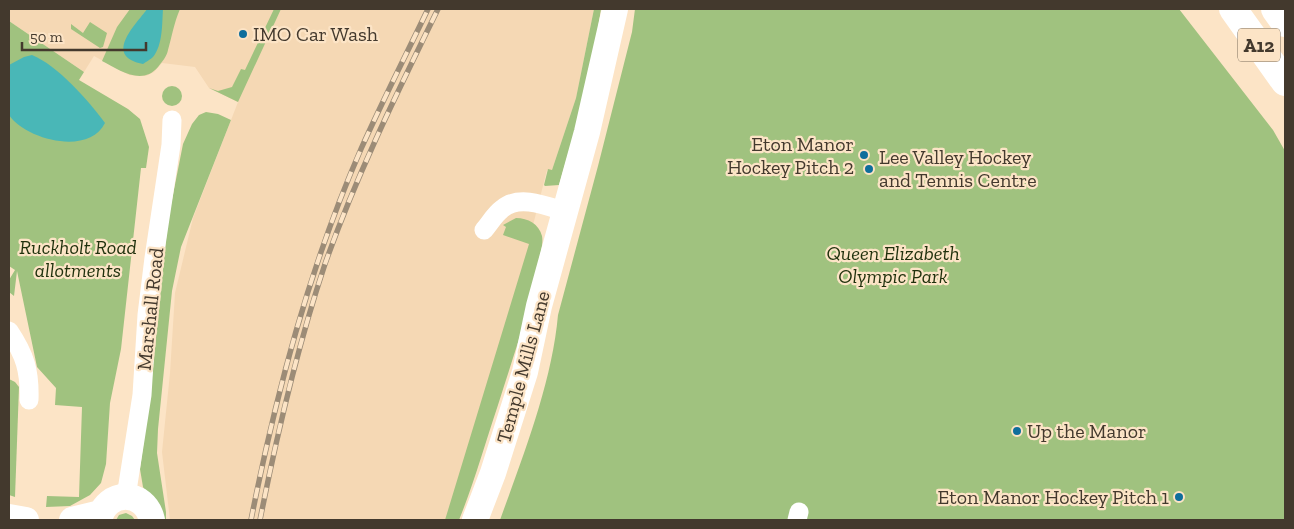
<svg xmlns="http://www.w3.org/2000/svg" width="1294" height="529" font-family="'Zilla Slab',serif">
<rect width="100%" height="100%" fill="#fce4c6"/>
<!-- built -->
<polygon fill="#f5d8b4" points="9,9 594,9 576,98 552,170 547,170 529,241 536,244 450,520 170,520 162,452 170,373 175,293 193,218 238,102 209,88 195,67 162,63 154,72 146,76 138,76 129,75 94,56 84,72 9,21"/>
<!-- green -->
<g fill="#a0c27f">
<path d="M130,9H180C174,23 172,36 168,50C167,56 162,62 158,67C142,86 119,70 102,61L117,27Z"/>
<polygon points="274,9 281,9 238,102 209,88 218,91 232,87 241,69 245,70"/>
<polygon points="594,9 601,9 590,79 559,185 545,186 544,185 548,169 552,170 576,98"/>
<path d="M635,9H1179L1273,130L1285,151V520H500C523,456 552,383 558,315L598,166L632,32Z"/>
<polygon points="9,21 84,72 79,80 128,109 140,119 149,147 146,168 141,168 121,349 110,403 106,464 101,483 90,495 70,506 46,507 47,496 79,497 82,407 55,405 56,388 37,367 17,271 14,296 9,292 9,280 15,270 9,266"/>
<polygon points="90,22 107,33 103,47 100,48 71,29 71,24 83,33"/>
<circle cx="172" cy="96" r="10"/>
<polygon points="206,112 218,114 231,120 181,247 172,291 158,429 157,453 166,512 166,520 160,520 148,495 143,487 140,469 151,387 168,220 183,144 192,124 199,115"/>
<path d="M516,218C528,218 539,224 542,236C544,246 538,260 537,270C528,316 512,360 498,405C485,444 474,483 459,520H445L529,244L503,235L506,227L503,225Z"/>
<polygon points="9,379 15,382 19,387 15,497 9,495"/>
<polygon points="126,513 132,516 135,520 116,520 119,515"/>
</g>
<!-- water -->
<g fill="#49b7b7">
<path d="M147,9H163C162,23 163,45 153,57C151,59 146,62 143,64C139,63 134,62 131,60C110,48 139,21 147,9Z"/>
<path d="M32,55C57,65 89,101 105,123C89,156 26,140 9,115V65L24,57Z"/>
</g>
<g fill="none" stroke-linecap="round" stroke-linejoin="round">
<!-- street -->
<g stroke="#fff" stroke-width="19">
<path d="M484,230C490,223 495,214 502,209C519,194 547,206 566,212"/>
<path d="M9,331C25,355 30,371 29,400"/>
<polyline points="126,497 142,395 147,315 154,258 171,145 172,120"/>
<polyline points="797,520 799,512"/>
</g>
<!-- secondary -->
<g stroke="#fff" stroke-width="26">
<polyline points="9,517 26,520"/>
<polyline points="72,520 101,513"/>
<path d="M99,520C106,489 145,489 152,520"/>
<polyline points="475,520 493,473 525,372 539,306 587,132 615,9"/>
</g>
<!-- highway -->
<g stroke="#fff" stroke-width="28">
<polyline points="1233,9 1285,82"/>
<polyline points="1275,9 1285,23"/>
</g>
<!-- rail casing -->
<g stroke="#9c8c77" stroke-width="5.5">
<g id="rail">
<path d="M251,520C276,394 309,268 361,149C382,102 406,55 428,9"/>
<path d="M260,520C277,434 297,348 325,264C356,176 397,93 438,9"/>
</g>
</g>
<!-- rail -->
<use href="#rail" stroke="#fce4c6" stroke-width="4" stroke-dasharray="11" stroke-linecap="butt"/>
</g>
<!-- markers -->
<g fill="#0f6e9c" stroke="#fce4c6" stroke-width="2">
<circle cx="243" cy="34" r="5"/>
<circle cx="864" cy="155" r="5"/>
<circle cx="869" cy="169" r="5"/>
<circle cx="1017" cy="431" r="5"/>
<circle cx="1179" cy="497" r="5"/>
</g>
<g text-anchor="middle" stroke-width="4.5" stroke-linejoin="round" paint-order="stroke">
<!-- shield labels -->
<rect fill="#fce4c6" stroke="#7a6c5b" stroke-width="1" x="1238" y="28.5" width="42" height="33" rx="4"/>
<g font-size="19" font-weight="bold" fill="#43392d">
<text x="1259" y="52">A12</text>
</g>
<!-- poi labels -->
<g font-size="20" fill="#43392d" stroke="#fce4c6" text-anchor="start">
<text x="253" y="41">IMO Car Wash</text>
<text x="854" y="151" text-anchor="end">Eton Manor<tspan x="854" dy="23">Hockey Pitch 2</tspan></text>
<text x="879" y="164">Lee Valley Hockey<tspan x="879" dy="23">and Tennis Centre</tspan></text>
<text x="1027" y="438">Up the Manor</text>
<text x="1169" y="504" text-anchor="end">Eton Manor Hockey Pitch 1</text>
</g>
<!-- park labels -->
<g font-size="20" font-style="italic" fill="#1f300c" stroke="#fce4c6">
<text x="78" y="254">Ruckholt Road<tspan x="78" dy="23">allotments</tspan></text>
<text x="893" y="260">Queen Elizabeth<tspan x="893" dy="23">Olympic Park</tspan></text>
</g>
<!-- street labels -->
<g font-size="20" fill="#43392d" stroke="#fce4c6">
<text transform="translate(150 309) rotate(-84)" y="7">Marshall Road</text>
<text transform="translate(523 367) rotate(-75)" y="7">Temple Mills Lane</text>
</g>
</g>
<!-- border -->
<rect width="1294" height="529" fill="none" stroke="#43392d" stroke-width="20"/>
<!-- scale -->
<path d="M22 42v8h124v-8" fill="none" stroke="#43392d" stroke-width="2.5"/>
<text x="30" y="42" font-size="15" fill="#43392d" stroke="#fce4c6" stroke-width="4" paint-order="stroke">50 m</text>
</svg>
